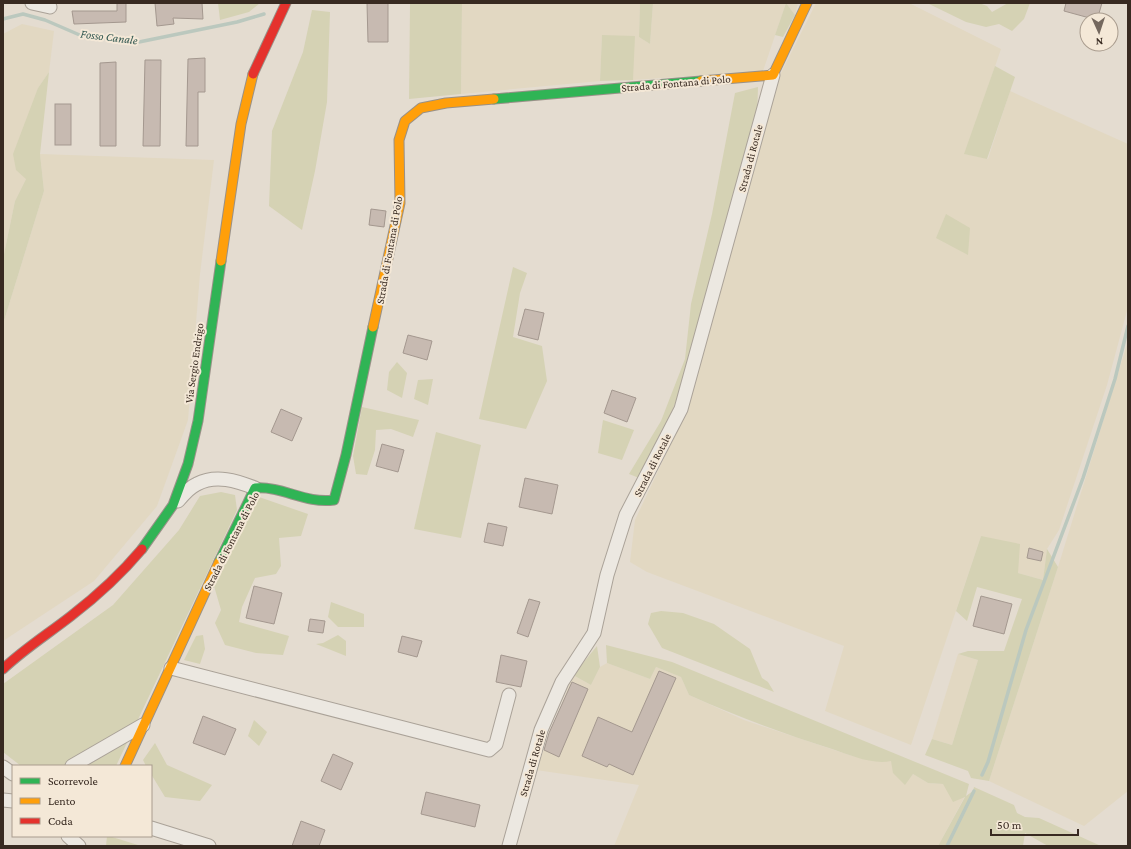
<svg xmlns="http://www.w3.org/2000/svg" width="1131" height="849" font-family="'Crimson Pro',serif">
<rect width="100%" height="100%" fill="#e4dcd0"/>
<!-- farmland -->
<g fill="#e2d8c2">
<polygon points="462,3 640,3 639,37 650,44 653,3 798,3 795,15 786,3 763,71 633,80 602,35 600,81 461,94"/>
<polygon points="816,3 909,3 1001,49 965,154 988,159 1010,91 1128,144 1128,307 1107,385 1059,530 1047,549 1043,580 1018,573 981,536 911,745 825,711 844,646 647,572 630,562 635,520 684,416 763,128 781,73"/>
<polygon points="22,24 54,31 49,72 38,88 26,179 15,201 3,259 3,34"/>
<polygon points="40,154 214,160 200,274 188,420 157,506 94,581 3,641 3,324 44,191"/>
<polygon points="1128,341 1128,791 1084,826 989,781 1058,567"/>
<polygon points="958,654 978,660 952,745 932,739"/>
<polygon points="607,663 650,679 656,667 681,677 689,695 744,720 852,756 891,761 905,784 913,774 928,783 943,784 965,796 938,846 614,846 639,785 536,770 573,675 591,685 600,667"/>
</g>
<!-- green -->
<g fill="#d5d2b4">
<polygon points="218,3 260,3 249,12 220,20"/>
<polygon points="410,3 462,3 461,94 409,99"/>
<polygon points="640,3 653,3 650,44 639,37"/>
<polygon points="786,3 795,15 783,37 775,35"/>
<polygon points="927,3 979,3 987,6 992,12 1008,3 1030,3 1024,19 1012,31 999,24 986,27 966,22"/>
<polygon points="312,10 330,12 327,102 315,171 302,230 269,206 272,131 303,52"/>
<polygon points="602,35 635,36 633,80 600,81"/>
<polygon points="995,66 1015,77 987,159 964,154"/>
<polygon points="49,72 40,154 44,191 3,324 3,259 15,201 26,179 16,170 13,154 38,88"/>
<polygon points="758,87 757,118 735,187 691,360 668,422 639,478 629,474 661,421 685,359 691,304 712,214 735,93"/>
<polygon points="946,214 970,228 968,255 936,238"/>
<polygon points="513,267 527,273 520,293 513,337 542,346 547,381 526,429 479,419"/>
<polygon points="397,362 407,373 402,398 387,390 389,372"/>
<polygon points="433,379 428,405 414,399 418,380"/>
<polygon points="362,407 419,420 413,437 391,429 376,430 375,450 367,475 356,474 353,456"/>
<polygon points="603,420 634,430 622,460 598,453"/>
<polygon points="436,432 481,445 461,538 414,529"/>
<polygon points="221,492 235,495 237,510 116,766 21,766 3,752 3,684 113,605 179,530 200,496"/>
<polygon points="259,497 308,514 301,536 279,538 281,566 276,574 255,578 242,607 239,622 289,636 283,655 256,653 225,645 215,623 221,610 214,586"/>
<polygon points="981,536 1020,544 1018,573 1043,580 1047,549 1058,567 989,781 971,778 968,771 925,755 932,739 952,745 978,660 958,654 968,651 1004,651 1022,599 977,587 967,621 956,611"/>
<polygon points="331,602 364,614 364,627 338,627 328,617"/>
<polygon points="661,611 683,613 714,624 750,649 762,678 768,682 774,692 662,648 648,624 651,613"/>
<polygon points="203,635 205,649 200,664 184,660 196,636"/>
<polygon points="338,635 346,641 346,656 316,644 323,643"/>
<path d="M606,645L672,662L969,784L966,796L973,791L974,787L1014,805L1017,813L1025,817L1039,818L1101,846H1048L1025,833L1023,846H938L965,797L953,802L943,784L928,783L913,774L905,785L893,773L891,761C872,765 850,755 832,749C783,734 736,716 689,695L681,677L656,667L650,679L607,663Z"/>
<polygon points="597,646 600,667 591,685 573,675"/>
<polygon points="254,720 267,732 259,746 248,736"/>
<polygon points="155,743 167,765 212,785 200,801 165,797 151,774 151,766 146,766 143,760"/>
<polygon points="107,836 109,836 141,846 106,846"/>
</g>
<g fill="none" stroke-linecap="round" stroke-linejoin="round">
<!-- stream -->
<g stroke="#bbc8be" stroke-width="3.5">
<polyline points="3,19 23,14 45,20 82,36 139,42 237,22 264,14"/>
<polyline points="982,775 988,762 1026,630 1083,478 1115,379 1128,326"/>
<polyline points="947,846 974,791"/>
</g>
</g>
<!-- building -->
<g fill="#c7bab1" stroke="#a4988f">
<polygon points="117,3 126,3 126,22 74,24 72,11 117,11"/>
<polygon points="155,3 202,3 203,19 173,18 174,24 157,26"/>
<polygon points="367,3 388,3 388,42 368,42"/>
<polygon points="1066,3 1102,3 1097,20 1064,11"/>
<polygon points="205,58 205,92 198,92 198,146 186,146 188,59"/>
<polygon points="145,60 161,60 160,146 143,146"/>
<polygon points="116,62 116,146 100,146 100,63"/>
<rect x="55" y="104" width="16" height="41"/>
<polygon points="371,209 386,211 384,227 369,225"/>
<polygon points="525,309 544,313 538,340 518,335"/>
<polygon points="408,335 432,341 427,360 403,353"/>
<polygon points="612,390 636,398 627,422 604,413"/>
<polygon points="281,409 302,418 292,441 271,432"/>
<polygon points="382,444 404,450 398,472 376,466"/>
<polygon points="525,478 558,485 552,514 519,507"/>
<polygon points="488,523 507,527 503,546 484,542"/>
<polygon points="1029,548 1043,552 1041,561 1027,558"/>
<polygon points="254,586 282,593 274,624 246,618"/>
<polygon points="981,596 1012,604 1004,634 973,626"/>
<polygon points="529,599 540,602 528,637 517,633"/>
<polygon points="310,619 325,621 323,633 308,631"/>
<polygon points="402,636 422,641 417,657 398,652"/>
<polygon points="501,655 527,661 521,687 496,682"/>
<polygon points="659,671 676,678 633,775 609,764 607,767 582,756 598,717 632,732"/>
<polygon points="572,682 588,689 559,757 544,750 549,733"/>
<polygon points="203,716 236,729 225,755 193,743"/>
<polygon points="333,754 353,763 341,790 321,781"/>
<polygon points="426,792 480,805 475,827 421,814"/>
<polygon points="301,821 325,830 319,846 292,846"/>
</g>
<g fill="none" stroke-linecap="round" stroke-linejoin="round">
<!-- street casing -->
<g stroke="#aaa298" stroke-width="15">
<g id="street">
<polyline points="32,3 50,7"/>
<path d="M178,501C183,495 190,487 197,484C216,474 237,481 255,488"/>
<polyline points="171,668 489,750 496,744 509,695"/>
<polyline points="72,766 143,725"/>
<polyline points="3,767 13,774"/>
<polyline points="3,800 13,801"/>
<polyline points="151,828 209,846"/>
<polyline points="68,836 79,846"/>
<polyline points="509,846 541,730 562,682 594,633 607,575 626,515 681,409 773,75"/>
</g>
</g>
<!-- fast casing -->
<g stroke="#999188" stroke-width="11">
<g id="fast">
<polyline points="494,99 701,81"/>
<polyline points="142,549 173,505 188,464 198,421 221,261"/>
<path d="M219,562L255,488C283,486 305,504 334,500L346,455L373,327"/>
</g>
</g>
<!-- slow casing -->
<g stroke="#999188" stroke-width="11">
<g id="slow">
<polyline points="701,81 773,75 807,3"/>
<polyline points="221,261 241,124 253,74"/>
<polyline points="373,327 400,203 399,140 405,121 421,108 446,103 494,99"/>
<polyline points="125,766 219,562"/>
</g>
</g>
<!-- jam casing -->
<g stroke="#999188" stroke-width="11">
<g id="jam">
<polyline points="253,74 286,3"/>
<path d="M3,669C24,649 48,634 71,616C97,596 121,574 142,549"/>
</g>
</g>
<!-- street -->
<use href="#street" stroke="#ece8e1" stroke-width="13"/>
<!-- fast -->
<use href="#fast" stroke="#30b455" stroke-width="9"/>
<!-- slow -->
<use href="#slow" stroke="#ff9f0a" stroke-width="9"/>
<!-- jam -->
<use href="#jam" stroke="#e5322d" stroke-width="9"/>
</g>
<g text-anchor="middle" stroke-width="4" stroke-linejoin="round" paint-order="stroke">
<!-- street labels -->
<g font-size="11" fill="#382a21" stroke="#f4e8d7">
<text transform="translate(676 83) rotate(-5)" y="4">Strada di Fontana di Polo</text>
<text transform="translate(750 158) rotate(-75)" y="4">Strada di Rotale</text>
<text transform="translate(389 250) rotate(-80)" y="4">Strada di Fontana di Polo</text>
<text transform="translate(194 363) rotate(-82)" y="4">Via Sergio Endrigo</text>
<text transform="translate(652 465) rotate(-63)" y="4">Strada di Rotale</text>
<text transform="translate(231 541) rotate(-63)" y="4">Strada di Fontana di Polo</text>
<text transform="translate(532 763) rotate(-74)" y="4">Strada di Rotale</text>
</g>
<!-- water labels -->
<g font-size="12" font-style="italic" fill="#315750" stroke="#f4e8d7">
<text transform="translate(109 37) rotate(7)" y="4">Fosso Canale</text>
</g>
</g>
<!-- border -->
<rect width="1131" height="849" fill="none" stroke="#382a21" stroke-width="8"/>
<!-- legend -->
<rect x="12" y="765" width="140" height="72" fill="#f4e8d7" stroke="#a99c8e"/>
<rect x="20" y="778" width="20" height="6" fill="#30b455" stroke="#a99c8e"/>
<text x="48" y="785" font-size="12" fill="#382a21">Scorrevole</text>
<rect x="20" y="798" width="20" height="6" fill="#ff9f0a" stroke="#a99c8e"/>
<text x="48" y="805" font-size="12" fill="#382a21">Lento</text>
<rect x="20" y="818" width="20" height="6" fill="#e5322d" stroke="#a99c8e"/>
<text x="48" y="825" font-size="12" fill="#382a21">Coda</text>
<!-- north arrow -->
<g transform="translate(1099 32) rotate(177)"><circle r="19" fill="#f4e8d7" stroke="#a99c8e"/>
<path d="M0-3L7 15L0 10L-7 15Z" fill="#74685e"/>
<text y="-6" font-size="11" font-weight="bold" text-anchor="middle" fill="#382a21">N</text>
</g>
<!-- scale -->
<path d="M991 829v6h87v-6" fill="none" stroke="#382a21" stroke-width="2"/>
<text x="997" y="829" font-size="12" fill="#382a21" stroke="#f4e8d7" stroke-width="3" paint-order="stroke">50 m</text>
</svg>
